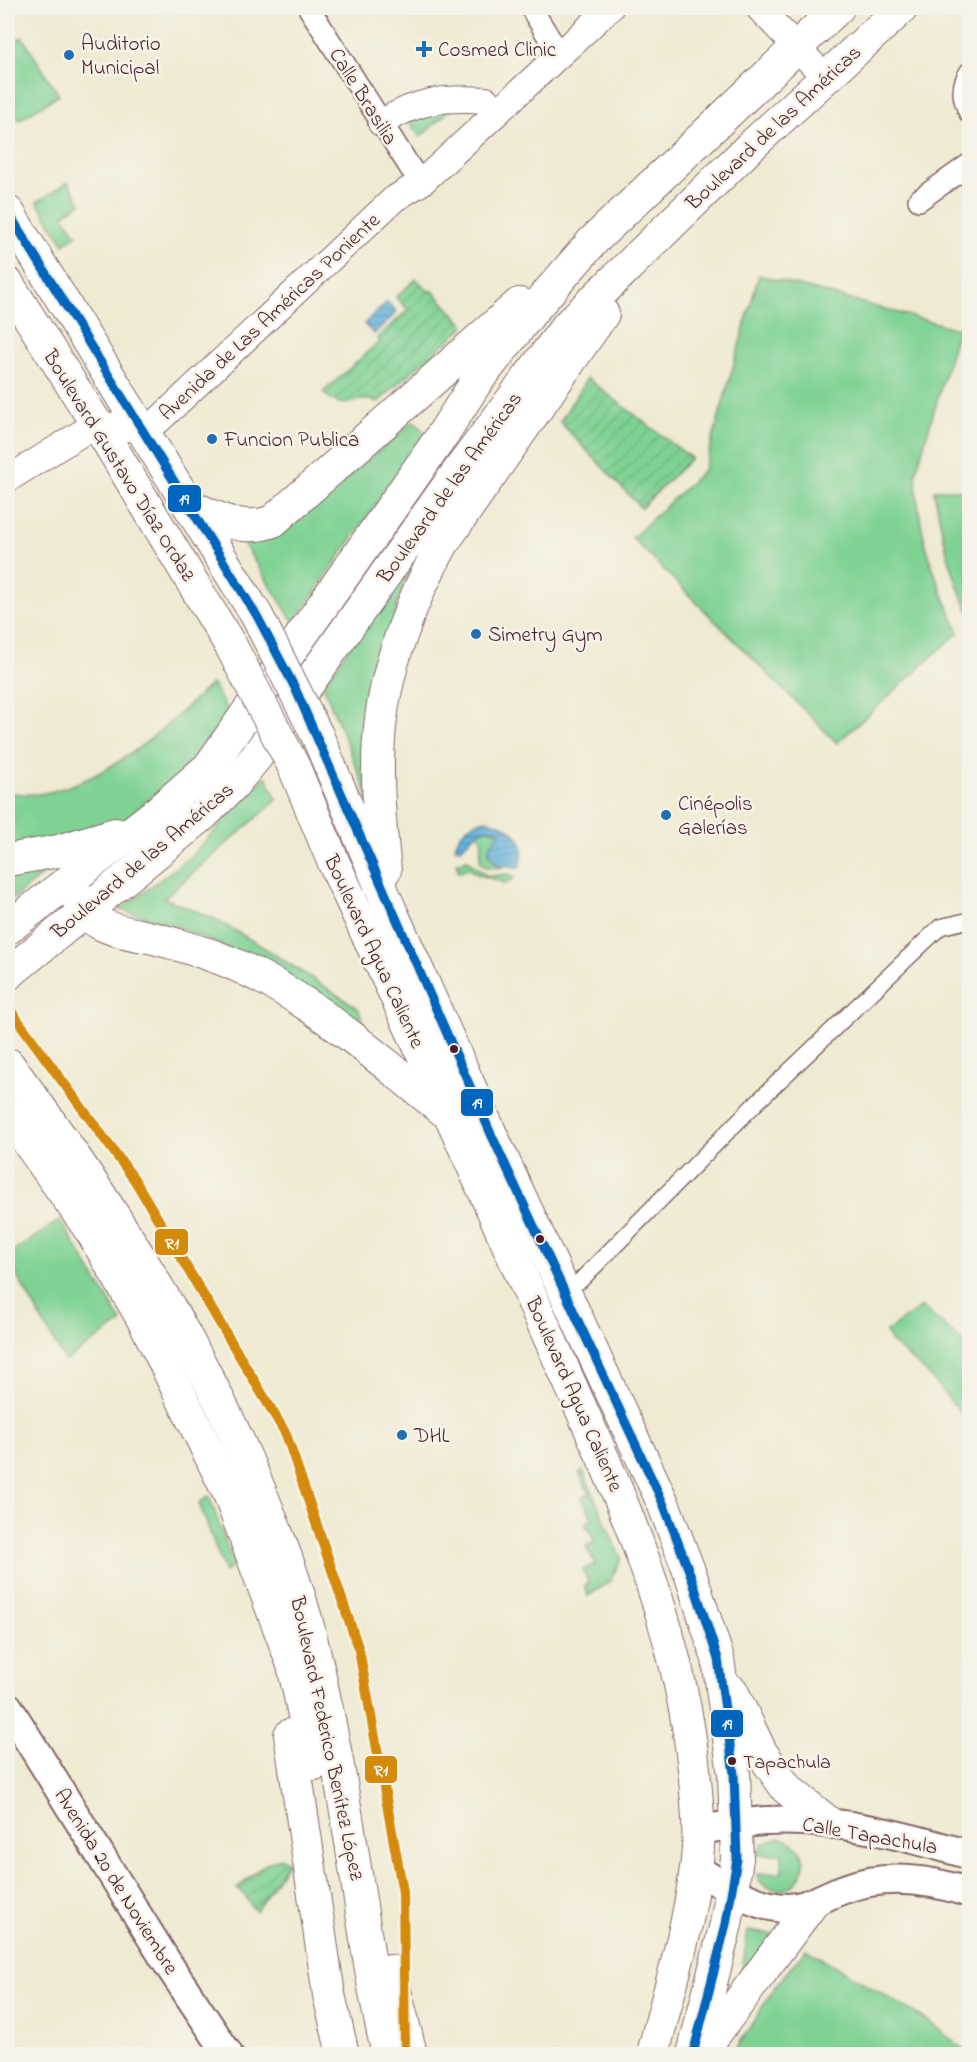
<svg xmlns="http://www.w3.org/2000/svg" width="977" height="2062" font-family="'Indie Flower',sans-serif">
<defs>
<pattern id="garden-furrows" width="10" height="10" patternUnits="userSpaceOnUse" patternTransform="scale(1.5)"><rect width="10" height="10" fill="#7fd294"/><path d="M-1 1l2-2M0 10L10 0M9 11l2-2" fill="none" stroke="#6fb480"/></pattern>
<pattern id="water-rules" width="6" height="5" patternUnits="userSpaceOnUse" patternTransform="scale(1.5)"><rect width="6" height="5" fill="#62b4dd"/><path d="M0 2.5h6" fill="none" stroke="#5392b3"/></pattern>
</defs>
<rect width="100%" height="100%" fill="#f7f3e8"/>
<filter id="ink" filterUnits="userSpaceOnUse"><feTurbulence type="fractalNoise" baseFrequency=".0167" numOctaves="2"/><feDisplacementMap in="SourceGraphic" scale="12" xChannelSelector="R" yChannelSelector="G"/><feConvolveMatrix kernelMatrix="1 2 1 2 8 2 1 2 1" color-interpolation-filters="sRGB"/></filter>
<filter id="wash" filterUnits="userSpaceOnUse"><feTurbulence type="fractalNoise" baseFrequency=".008" numOctaves="4" result="noise"/><feDisplacementMap in="SourceGraphic" scale="24" xChannelSelector="R" yChannelSelector="G"/><feGaussianBlur stdDeviation="1.35" result="paint"/><feColorMatrix in="noise" values="0 0 0 0 0 0 0 0 0 0 0 0 0 0 0 0 0 1.4 0 .05"/><feComposite in="paint" operator="in"/></filter>
<g filter="url(#wash)">
<rect width="100%" height="100%" fill="#efead2"/>
<!-- grass -->
<g fill="#7fd294" stroke="#647860" stroke-width="1.5">
<polygon points="22,37 59,95 19,120 8,103 8,46"/>
<polygon points="457,104 420,137 405,116"/>
<polygon points="68,182 81,203 63,215 77,235 64,244 37,202"/>
<path d="M759,275L958,329L916,472C916,530 935,580 959,632L837,743L632,538L704,470Z"/>
<polygon points="414,421 425,433 294,623 242,541 265,537 292,525"/>
<path d="M934,490H969V612C950,574 942,533 934,490Z"/>
<polygon points="427,532 397,603 370,801 323,685"/>
<path d="M212,683L228,712L199,751L166,785L124,820L8,851V793C18,793 30,795 40,794C111,780 162,731 212,683Z"/>
<polygon points="266,776 277,800 164,898 215,919 266,949 358,1008 366,1029 228,948 168,923 120,910 190,857"/>
<path d="M486,829L501,832L489,847V855L498,866L504,867C474,871 480,860 482,840L477,832Z"/>
<path d="M467,860L488,876L509,874L514,878L505,884C495,876 482,880 469,869L459,872L456,863Z"/>
<polygon points="54,865 8,903 8,873"/>
<polygon points="60,1220 122,1322 65,1361 8,1260 8,1255"/>
<polygon points="922,1307 969,1347 969,1423 928,1374 890,1341 886,1332"/>
<polygon points="583,1471 621,1559 610,1581 588,1596 584,1586 589,1583 583,1570 595,1564 586,1546 595,1542 585,1523 593,1519 582,1498 590,1494 579,1473"/>
<polygon points="209,1496 234,1565 225,1572 199,1503"/>
<path d="M778,1838C828,1845 796,1915 758,1880L757,1874L782,1873V1854L758,1855L762,1844Z"/>
<polygon points="748,1931 775,1935 740,1985"/>
<polygon points="806,1949 927,2020 969,2054 733,2054 775,1987"/>
</g>
<!-- garden -->
<g fill="url(#garden-furrows)" stroke="#647860" stroke-width="1.5">
<path d="M416,279L430,292L432,290L465,326L378,402C354,393 345,416 323,392L380,341L377,338L408,310L396,297Z"/>
<polygon points="587,378 691,458 641,508 560,422"/>
<path d="M282,1858L288,1862L256,1911C247,1904 247,1894 237,1888C254,1876 260,1862 282,1858Z"/>
</g>
<!-- water -->
<g fill="url(#water-rules)" stroke="#566a84" stroke-width="1.5">
<polygon points="387,302 397,312 374,334 364,324"/>
<path d="M485,820C510,824 531,840 519,868C504,863 490,869 489,847L500,832C482,821 472,838 460,849L455,848C457,833 471,822 485,820Z"/>
</g>
</g>
<g filter="url(#ink)">
<g fill="none" stroke-linecap="round" stroke-linejoin="round">
<!-- pedestrian casing -->
<g stroke="#846665" stroke-width="18">
<polyline id="pedestrian" points="580,1281 755,1104 940,927 970,920"/>
</g>
<!-- minor casing -->
<g stroke="#846665" stroke-width="24">
<g id="minor">
<polyline points="309,8 411,169 422,182"/>
<polyline points="531,8 559,54"/>
<path d="M970,73C961,87 963,98 970,113"/>
<polyline points="919,200 970,164"/>
</g>
</g>
<!-- tertiary casing -->
<g stroke="#846665" stroke-width="28">
<g id="tertiary">
<polyline points="759,8 826,78"/>
<path d="M381,123C418,100 444,97 486,100"/>
<polyline points="8,479 96,424 143,430 159,420 394,199 422,182 610,8"/>
</g>
</g>
<!-- secondary casing -->
<g stroke="#846665" stroke-width="32">
<g id="secondary">
<polyline points="8,1707 168,1964 228,2054"/>
<path d="M699,1830C721,1827 744,1822 767,1821C834,1817 906,1836 970,1855"/>
<path d="M696,1869C724,1885 754,1908 788,1908C810,1907 824,1896 844,1889C886,1873 929,1879 970,1893"/>
</g>
</g>
<!-- primary casing -->
<g stroke="#846665" stroke-width="34">
<g id="primary">
<polyline points="8,212 257,616"/>
<polyline points="8,284 108,442 232,648"/>
<path d="M189,505C216,518 243,533 273,521L519,304"/>
<polyline points="317,735 388,904 491,1134 663,1503 691,1576 718,1659 734,1774 737,1859 726,1924 693,2054"/>
<path d="M294,767L333,861L426,1061L604,1460C647,1560 682,1660 694,1769C697,1802 701,1835 696,1868C688,1931 668,1993 653,2054"/>
<polyline points="8,860 58,851 115,834"/>
<path d="M385,870C380,826 376,782 379,738C384,670 411,598 445,540L603,314"/>
<path d="M76,893C85,929 122,931 153,938C170,942 188,948 205,953C298,984 371,1054 447,1113"/>
<polyline points="8,928 154,815 209,767 439,440 475,384 532,311 593,241 838,8"/>
<polyline points="8,974 204,814 233,785 257,756 457,473 567,326 750,147 902,8"/>
<path d="M8,1064C106,1196 194,1333 258,1486C278,1535 297,1583 310,1634C329,1711 343,1790 355,1868C365,1930 373,1993 388,2054"/>
<polyline points="8,1114 93,1234 145,1323 229,1494 293,1665 315,1764"/>
<polyline points="732,1691 761,1752 786,1788 829,1823"/>
<polyline points="290,1735 329,1995 343,2054"/>
<polyline points="390,1971 411,2054"/>
<polyline points="700,2054 812,1904"/>
</g>
</g>
<!-- pedestrian -->
<use href="#pedestrian" stroke="#fff" stroke-width="15"/>
<!-- minor -->
<use href="#minor" stroke="#fff" stroke-width="21"/>
<!-- tertiary -->
<use href="#tertiary" stroke="#fff" stroke-width="26"/>
<!-- secondary -->
<use href="#secondary" stroke="#fff" stroke-width="28"/>
<!-- primary -->
<use href="#primary" stroke="#fff" stroke-width="32"/>
<!-- primary-bridge casing -->
<g stroke="#846665" stroke-width="34" stroke-linecap="butt">
<g id="primary-bridge">
<polyline points="257,616 317,735"/>
<polyline points="232,648 294,767"/>
</g>
</g>
<!-- primary-bridge -->
<use href="#primary-bridge" stroke="#fff" stroke-width="32"/>
<!-- bus-1 casing -->
<g stroke="#f7f3e8" stroke-width="14">
<polyline id="bus-1" points="8,212 257,616 295,688 491,1134 663,1503 691,1576 718,1659 734,1774 737,1859 726,1924 693,2054"/>
</g>
<!-- bus-1 -->
<use href="#bus-1" stroke="#0065bd" stroke-width="9"/>
<!-- rail-1 casing -->
<g stroke="#f7f3e8" stroke-width="15">
<polyline id="rail-1" points="8,1007 134,1179 286,1434 359,1650 403,1892 405,2054"/>
</g>
<!-- rail-1 -->
<use href="#rail-1" stroke="#d48b09" stroke-width="10"/>
</g>
</g>
<!-- markers -->
<g fill="#1f6fb2" stroke="#f7f3e8" stroke-width="2">
<path d="M421 40h6v6h6v6h-6v6h-6v-6h-6v-6h6z"/>
<circle cx="69" cy="55" r="6"/>
<circle cx="212" cy="439" r="6"/>
<circle cx="476" cy="634" r="6"/>
<circle cx="666" cy="815" r="6"/>
<circle cx="402" cy="1435" r="6"/>
</g>
<g fill="#4a1f2b" stroke="#f7f3e8" stroke-width="2">
<circle cx="454" cy="1049" r="5"/>
<circle cx="540" cy="1239" r="5"/>
<circle cx="732" cy="1761" r="5"/>
</g>
<g text-anchor="middle" stroke-width="5" stroke-linejoin="round" paint-order="stroke">
<!-- bus labels -->
<g font-size="20" fill="#4a1f2b" stroke="#f7f3e8" text-anchor="start">
<text x="743" y="1768">Tapachula</text>
</g>
<!-- poi labels -->
<g font-size="21" fill="#4a1f2b" stroke="#f7f3e8" text-anchor="start">
<text x="81" y="50">Auditorio<tspan x="81" dy="24">Municipal</tspan></text>
<text x="438" y="56">Cosmed Clinic</text>
<text x="224" y="446">Funcion Publica</text>
<text x="488" y="641">Simetry Gym</text>
<text x="678" y="810">Cinépolis<tspan x="678" dy="24">Galerías</tspan></text>
<text x="414" y="1442">DHL</text>
</g>
<!-- street labels -->
<g font-size="21" fill="#4a1f2b" stroke="#f7f3e8">
<text transform="translate(364 96) rotate(58)" y="7">Calle Brasilia</text>
<text transform="translate(773 127) rotate(-43)" y="7">Boulevard de las Américas</text>
<text transform="translate(269 316) rotate(-43)" y="7">Avenida de Las Américas Poniente</text>
<text transform="translate(120 465) rotate(58)" y="7">Boulevard Gustavo Díaz Ordaz</text>
<text transform="translate(449 487) rotate(-54)" y="7">Boulevard de las Américas</text>
<text transform="translate(142 860) rotate(-40)" y="7">Boulevard de las Américas</text>
<text transform="translate(375 951) rotate(65)" y="7">Boulevard Agua Caliente</text>
<text transform="translate(575 1394) rotate(66)" y="7">Boulevard Agua Caliente</text>
<text transform="translate(328 1738) rotate(78)" y="7">Boulevard Federico Benítez López</text>
<text transform="translate(870 1835) rotate(10)" y="7">Calle Tapachula</text>
<text transform="translate(117 1881) rotate(58)" y="7">Avenida 20 de Noviembre</text>
</g>
</g>
<g stroke="#f7f3e8" stroke-width="2">
<rect x="167" y="484" width="35" height="29" rx="6" fill="#0065bd"/>
<rect x="460" y="1088" width="34" height="29" rx="6" fill="#0065bd"/>
<rect x="154" y="1228" width="35" height="28" rx="6" fill="#d48b09"/>
<rect x="710" y="1709" width="34" height="29" rx="6" fill="#0065bd"/>
<rect x="364" y="1755" width="34" height="29" rx="6" fill="#d48b09"/>
</g>
<g font-size="16" text-anchor="middle" font-weight="bold" fill="#fff">
<text x="184" y="504">19</text>
<text x="477" y="1108">19</text>
<text x="172" y="1248">R1</text>
<text x="727" y="1729">19</text>
<text x="381" y="1775">R1</text>
</g>
<!-- margin -->
<rect width="977" height="2062" fill="none" stroke="#f7f3e8" stroke-width="30"/>
</svg>
